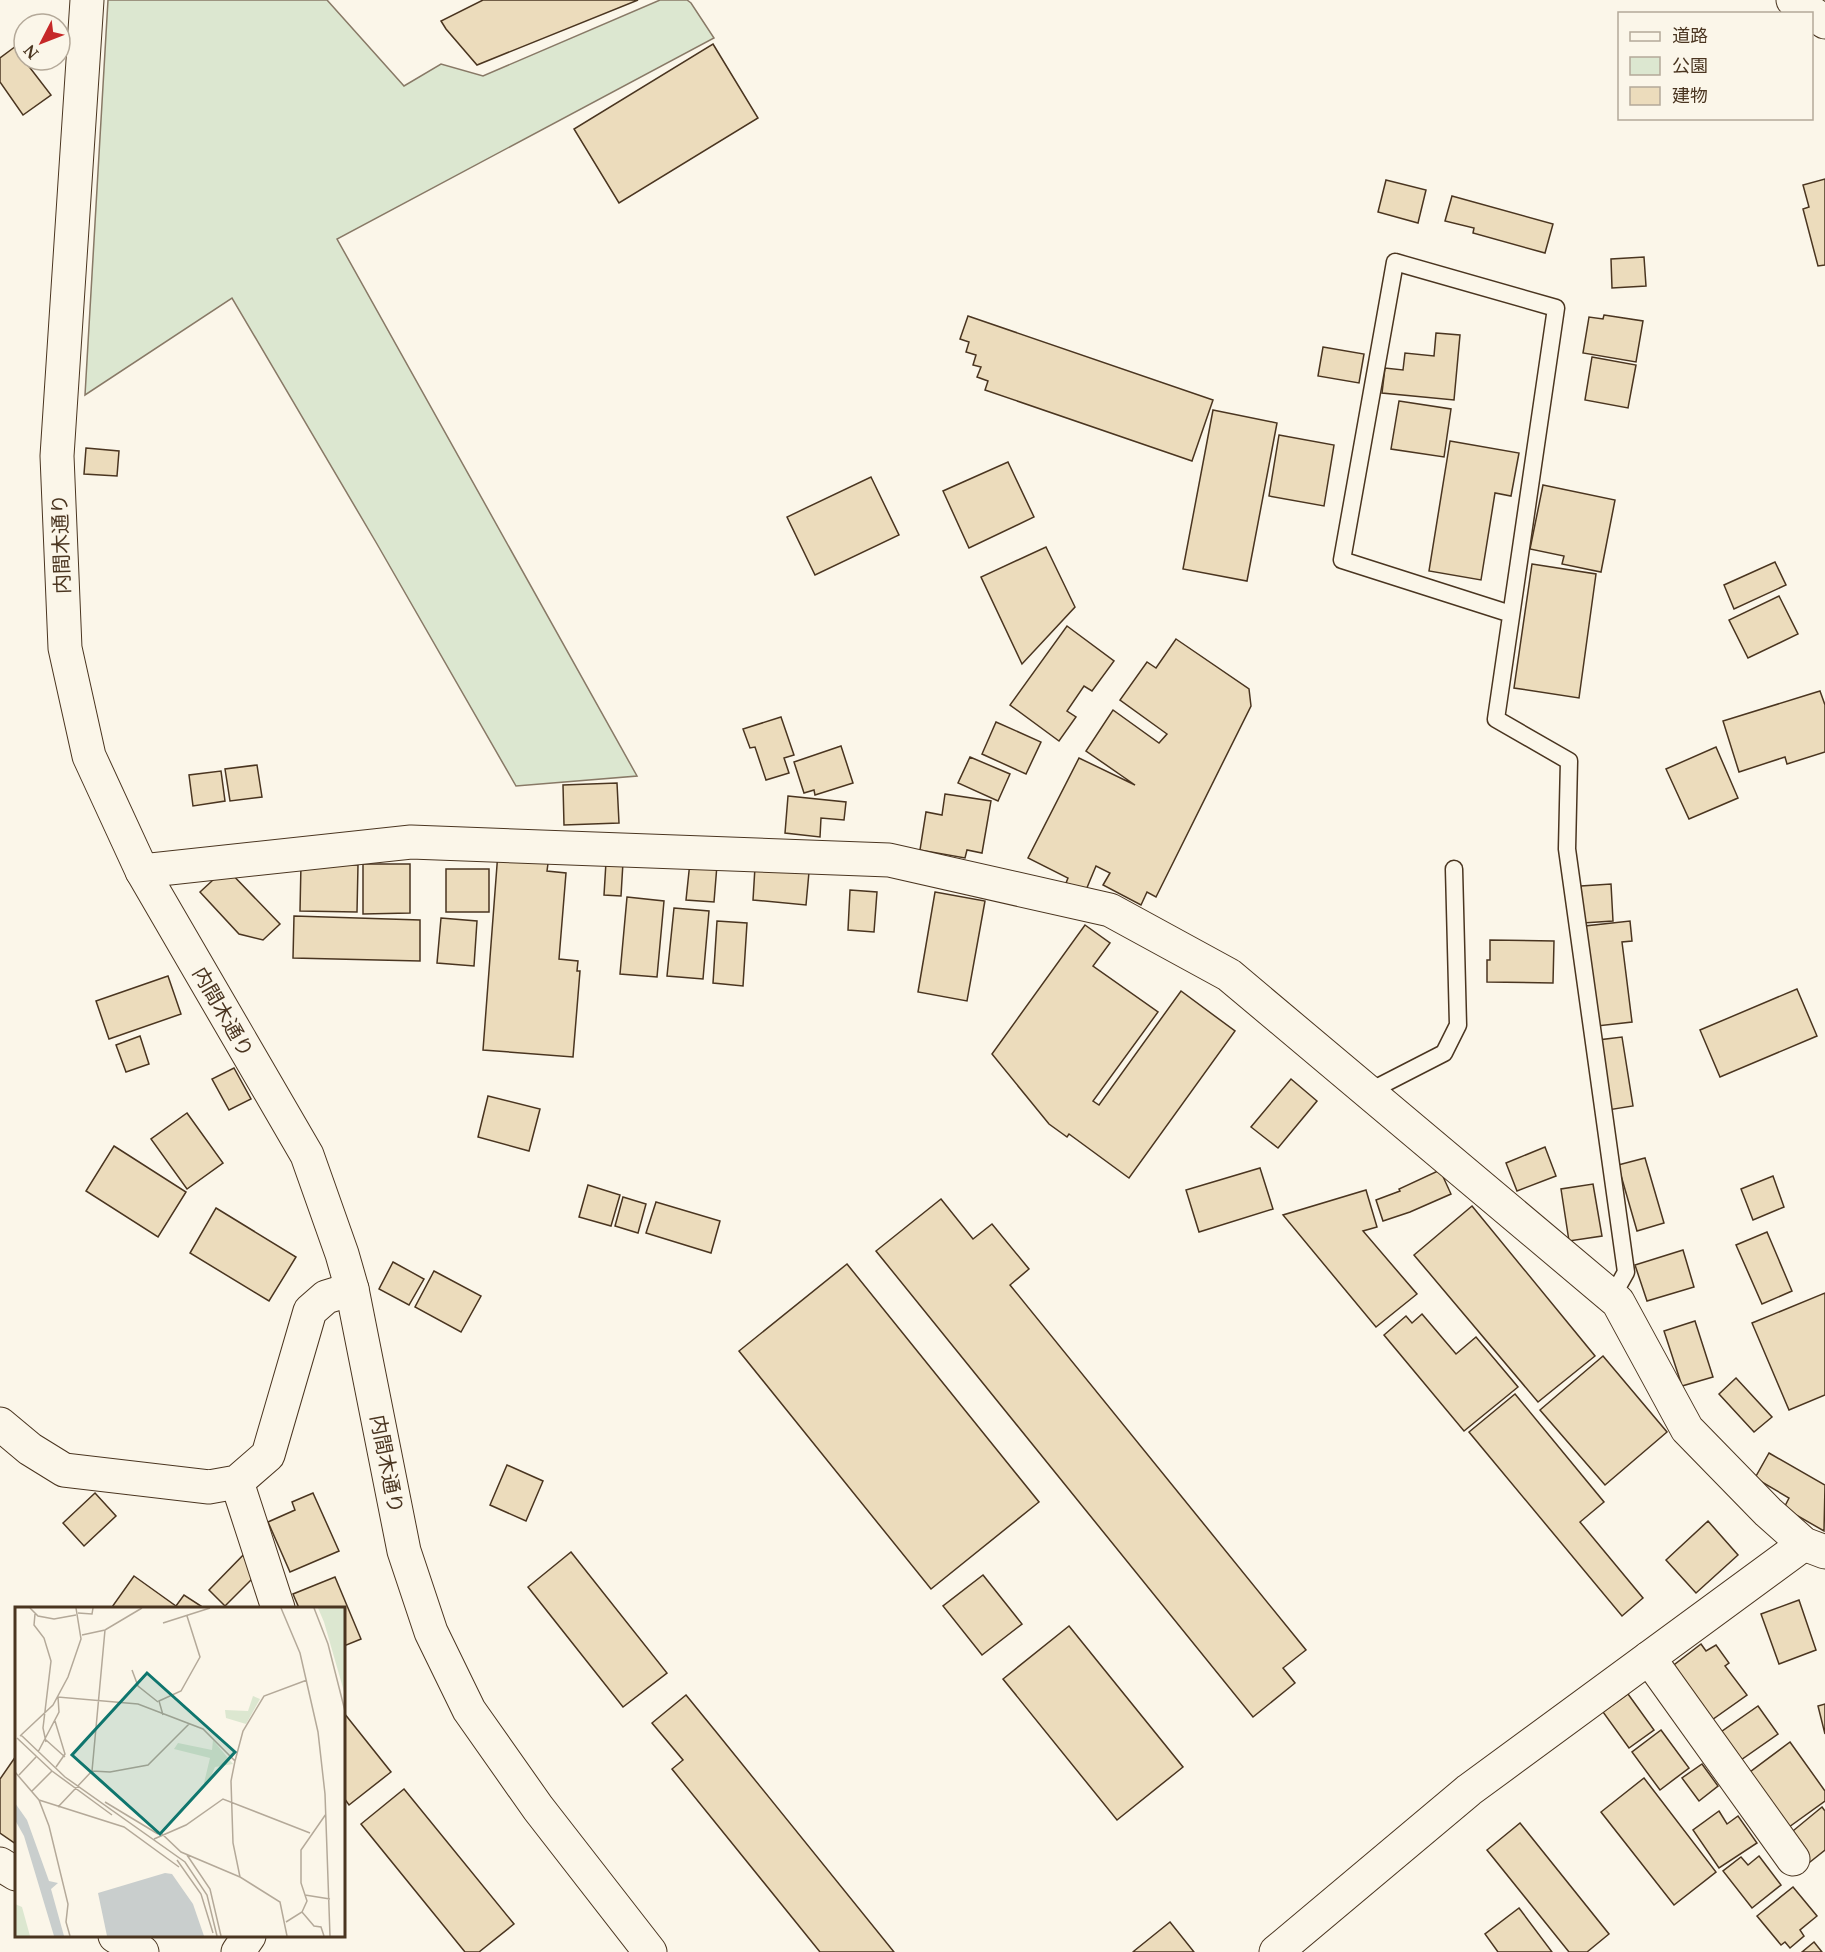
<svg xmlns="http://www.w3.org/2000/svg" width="1825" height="1952" font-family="'Noto Serif','Noto Sans JP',serif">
<rect width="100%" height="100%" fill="#fbf6e9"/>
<!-- green -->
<polygon fill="#dce7d0" stroke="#887966" stroke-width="1.5" points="108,0 327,0 404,86 441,64 483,76 660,0 687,0 691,3 714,38 337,239 637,776 516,786 377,544 232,298 85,395"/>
<!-- building -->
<g fill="#ecdcbc" stroke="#4a3520" stroke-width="1.5">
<polygon points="483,0 638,0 477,65 446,29 441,21"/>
<polygon points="713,44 758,118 619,203 574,129"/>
<polygon points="16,46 24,60 51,95 23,115 0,82 0,58"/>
<polygon points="1825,179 1825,265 1818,266 1803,209 1809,207 1803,185"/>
<polygon points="1386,180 1426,190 1418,223 1378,212"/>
<polygon points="1452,196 1553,224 1545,253 1473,233 1474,228 1445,221"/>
<polygon points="1644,257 1646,286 1612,288 1611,259"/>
<polygon points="1604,315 1643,321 1636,362 1583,353 1589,317 1603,319"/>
<polygon points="968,316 1213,400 1192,461 985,390 988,381 977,377 981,367 973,365 976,355 966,352 969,342 960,339"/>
<polygon points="1436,333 1460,335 1454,400 1382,393 1385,368 1403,370 1405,353 1434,356"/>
<polygon points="1323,347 1364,354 1359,383 1318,376"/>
<polygon points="1592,357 1636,365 1628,408 1585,400"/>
<polygon points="1399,401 1451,409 1444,457 1391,449"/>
<polygon points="1213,410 1277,423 1247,581 1183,569"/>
<polygon points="1279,435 1334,445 1324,506 1269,496"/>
<polygon points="1450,441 1519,453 1511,496 1495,493 1481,580 1429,571"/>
<polygon points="86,448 119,451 117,476 84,474"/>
<polygon points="1008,462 1034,517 969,548 943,491"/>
<polygon points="871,477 899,535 815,575 787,517"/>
<polygon points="1543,485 1615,500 1601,572 1562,564 1564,556 1530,549"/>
<polygon points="1046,547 1075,607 1022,664 981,577"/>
<polygon points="1775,562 1786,585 1734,609 1724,585"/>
<polygon points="1532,564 1596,574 1579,698 1514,688"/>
<polygon points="1779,596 1798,634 1748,658 1729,620"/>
<polygon points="1067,626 1114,661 1092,691 1084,686 1067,711 1076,717 1059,741 1010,705"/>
<polygon points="1176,639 1249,689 1251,706 1156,897 1147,892 1141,905 1103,885 1110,873 1096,866 1086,890 1066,883 1068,878 1028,858 1079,758 1135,785 1086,751 1113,710 1159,743 1167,734 1120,700 1147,662 1156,668"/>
<polygon points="1820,691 1825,705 1825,752 1787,764 1785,757 1739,772 1723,721"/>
<polygon points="781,717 794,755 784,758 789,773 766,780 755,747 750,748 743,729"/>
<polygon points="996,722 1041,742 1026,774 982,754"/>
<polygon points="841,746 853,783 815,795 814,790 804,793 794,762"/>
<polygon points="1716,747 1738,798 1689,819 1666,769"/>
<polygon points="970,757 1010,774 998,801 958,783"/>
<polygon points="257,765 262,797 230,801 225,769"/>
<polygon points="221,771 225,801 193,806 189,775"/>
<polygon points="617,783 619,823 564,825 563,785"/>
<polygon points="945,794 991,801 982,853 967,850 965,858 920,850 926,812 942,815"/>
<polygon points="788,796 846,802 844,820 821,818 820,837 785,833"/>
<polygon points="498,852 549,856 547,871 566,873 559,959 578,961 577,971 580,971 573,1057 483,1050"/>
<polygon points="606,862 623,862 621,896 604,895"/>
<polygon points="690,862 717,865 714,902 686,900"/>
<polygon points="301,864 358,865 357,912 300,911"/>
<polygon points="363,864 410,864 410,913 363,914"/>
<polygon points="755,867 809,872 806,905 753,900"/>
<polygon points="226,868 280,924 263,940 239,934 200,892"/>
<rect x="446" y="869" width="43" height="43"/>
<polygon points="1611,884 1613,921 1583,923 1581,886"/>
<polygon points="850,890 877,892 874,932 848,930"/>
<polygon points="935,892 985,901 967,1001 918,992"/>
<polygon points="627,897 664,901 657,977 620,974"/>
<polygon points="674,908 709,911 703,979 667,976"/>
<polygon points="294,916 420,920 420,961 293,958"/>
<polygon points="441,918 477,921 474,966 437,963"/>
<polygon points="717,921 747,923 743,986 713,983"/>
<polygon points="1630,921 1632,941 1622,942 1632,1022 1597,1026 1585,926"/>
<polygon points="1085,925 1110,943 1093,966 1158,1012 1093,1101 1099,1105 1181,991 1235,1031 1129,1178 1069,1134 1067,1137 1049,1124 992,1054"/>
<polygon points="1490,940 1554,941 1553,983 1487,982 1487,960 1490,960"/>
<polygon points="168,976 181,1014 109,1039 96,1001"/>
<polygon points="1797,989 1817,1036 1720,1077 1700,1030"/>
<polygon points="140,1036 149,1064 126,1072 116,1045"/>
<polygon points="1622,1037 1633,1106 1608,1110 1598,1040"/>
<polygon points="234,1068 251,1099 229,1110 212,1079"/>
<polygon points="1291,1079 1317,1101 1278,1148 1251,1127"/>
<polygon points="488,1096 540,1109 529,1151 478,1137"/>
<polygon points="187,1113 223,1163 187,1189 151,1139"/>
<polygon points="114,1146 186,1192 158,1237 86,1191"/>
<polygon points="1545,1147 1556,1176 1517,1191 1506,1163"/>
<polygon points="1645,1158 1664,1223 1637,1231 1618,1165"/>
<polygon points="1260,1168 1273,1209 1199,1232 1186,1190"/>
<polygon points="1440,1170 1451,1194 1410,1212 1383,1221 1376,1200 1400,1191 1399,1189"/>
<polygon points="1773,1176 1784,1207 1753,1220 1741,1189"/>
<polygon points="1593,1184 1602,1236 1569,1241 1561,1189"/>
<polygon points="588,1185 620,1195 611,1226 579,1217"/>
<polygon points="1366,1190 1377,1227 1363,1231 1417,1294 1376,1327 1283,1215"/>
<polygon points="623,1197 646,1204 638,1233 615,1226"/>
<polygon points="941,1199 973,1239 992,1224 1029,1269 1010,1285 1306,1650 1283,1668 1295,1683 1253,1717 876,1251"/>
<polygon points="656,1202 720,1221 711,1253 646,1233"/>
<polygon points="1472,1206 1595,1356 1538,1402 1414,1255"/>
<polygon points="216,1208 296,1257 269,1301 190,1253"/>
<polygon points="1767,1232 1792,1291 1762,1304 1736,1245"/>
<polygon points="1683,1250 1694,1287 1647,1301 1635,1265"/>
<polygon points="393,1262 424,1279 409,1305 379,1289"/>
<polygon points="847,1264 1039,1502 931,1589 739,1351"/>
<polygon points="434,1271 481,1296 461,1332 415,1307"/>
<polygon points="1825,1293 1825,1395 1789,1410 1752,1323"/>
<polygon points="1422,1314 1456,1354 1476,1337 1518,1387 1464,1431 1384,1335 1406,1316 1412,1323"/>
<polygon points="1695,1321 1713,1377 1682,1386 1664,1331"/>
<polygon points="1603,1356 1667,1432 1605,1485 1540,1410"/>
<polygon points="1736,1378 1772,1417 1754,1432 1719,1394"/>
<polygon points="1515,1394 1604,1502 1580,1522 1643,1598 1622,1616 1469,1432"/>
<polygon points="1769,1453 1825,1485 1824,1531 1784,1508 1789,1498 1755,1478"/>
<polygon points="507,1465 543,1481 526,1521 490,1505"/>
<polygon points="95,1493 116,1516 84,1546 63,1523"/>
<polygon points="313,1493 339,1551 290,1572 268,1522 295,1510 292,1502"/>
<polygon points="1708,1521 1738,1555 1696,1593 1666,1560"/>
<polygon points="253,1545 261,1570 225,1606 209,1590"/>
<polygon points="571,1552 667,1673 623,1707 528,1587"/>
<polygon points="983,1575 1022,1624 982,1655 943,1606"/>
<polygon points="134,1576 176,1606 184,1595 204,1608 115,1608 112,1607"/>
<polygon points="335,1577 361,1639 344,1646 344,1608 299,1608 293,1594"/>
<polygon points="1799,1600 1816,1650 1779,1664 1761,1614"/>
<polygon points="1069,1626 1183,1767 1117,1820 1003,1679"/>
<polygon points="1701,1644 1706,1651 1716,1645 1729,1663 1725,1666 1747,1695 1709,1722 1670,1668"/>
<polygon points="1628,1694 1654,1730 1629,1748 1603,1712"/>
<polygon points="686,1695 717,1733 894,1952 820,1952 672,1769 683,1760 652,1723"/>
<polygon points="1825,1704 1825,1734 1818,1706"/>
<polygon points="1758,1706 1778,1734 1738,1762 1718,1734"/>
<polygon points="344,1713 391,1772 349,1805 344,1798"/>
<polygon points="1661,1730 1689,1768 1660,1790 1632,1752"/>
<polygon points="1790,1742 1825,1791 1825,1801 1789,1827 1750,1772"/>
<polygon points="16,1756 16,1844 0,1833 0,1779"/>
<polygon points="1702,1764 1718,1786 1699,1801 1682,1778"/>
<polygon points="1644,1778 1716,1872 1674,1905 1601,1812"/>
<polygon points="404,1789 514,1924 479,1952 465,1952 361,1824"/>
<polygon points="1822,1807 1825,1811 1825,1850 1810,1862 1788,1835"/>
<polygon points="1719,1811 1727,1824 1738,1816 1757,1843 1719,1868 1693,1830"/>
<polygon points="1520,1823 1609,1934 1587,1952 1569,1952 1487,1850"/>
<polygon points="1759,1856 1781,1885 1752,1908 1723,1871 1741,1857 1748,1865"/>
<polygon points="1793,1887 1817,1916 1800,1930 1804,1936 1790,1948 1785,1942 1781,1945 1757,1916"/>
<polygon points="1519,1908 1552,1952 1498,1952 1485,1934"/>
<polygon points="1170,1922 1194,1952 1133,1952 1134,1951"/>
<polygon points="1814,1942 1822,1952 1802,1952"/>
</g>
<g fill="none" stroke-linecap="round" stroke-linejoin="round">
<!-- service casing -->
<g stroke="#4a3520" stroke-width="19">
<g id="service">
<polyline points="1511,614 1342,560 1395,262 1556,308 1496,719 1569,761 1567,849 1626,1272 1612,1297"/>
<polyline points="1368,1092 1444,1053 1458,1025 1454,869"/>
</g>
</g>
<!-- minor casing -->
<g stroke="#4a3520" stroke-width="35">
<g id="minor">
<polyline points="142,871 411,842 889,860 1110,910 1229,975 1618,1302 1687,1429 1768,1512 1804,1544 1825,1552"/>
<polyline points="0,1424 30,1449 64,1470 209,1487 237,1482 268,1455 310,1311 326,1297 352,1289"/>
<polyline points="237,1482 278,1608"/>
<polyline points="1649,1658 1793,1859"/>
<polyline points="0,1864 16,1874"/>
<polyline points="115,1936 142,1952"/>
<polyline points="238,1952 249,1936"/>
<polyline points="1276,1952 1469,1790 1804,1544"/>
</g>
</g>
<!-- tertiary casing -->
<g stroke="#4a3520" stroke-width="35">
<g id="tertiary">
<polyline points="87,0 57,456 65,648 89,756 142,871 307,1155 342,1254 352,1289 404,1551 431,1632 469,1710 538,1808 650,1952"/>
<polyline points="1793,0 1825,22"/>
</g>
</g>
<!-- service -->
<use href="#service" stroke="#fbf6e9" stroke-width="16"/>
<!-- minor -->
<use href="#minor" stroke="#fbf6e9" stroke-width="33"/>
<!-- tertiary -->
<use href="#tertiary" stroke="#fbf6e9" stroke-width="33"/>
</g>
<g text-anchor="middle" stroke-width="4.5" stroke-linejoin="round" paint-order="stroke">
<!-- street labels -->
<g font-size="20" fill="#4a3520" stroke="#fbf6e9">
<text transform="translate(61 544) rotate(-92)" y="7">内間木通り</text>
<text transform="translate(223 1012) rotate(60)" y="7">内間木通り</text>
<text transform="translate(387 1464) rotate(79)" y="7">内間木通り</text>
</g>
</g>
<!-- overview -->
<g transform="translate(15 1607)">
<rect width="330" height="330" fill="#fbf6e9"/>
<path d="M303,1H330V88L309,15ZM238,89L245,92L231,117L211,111L210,103L233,104ZM198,133L218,157L200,160L193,176H189L195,151L159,142L163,136L197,143ZM0,297L7,300L15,329H0Z" fill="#dce7d0"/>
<path d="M0,196L12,213L34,274L43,276L36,282L49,329H39L9,229L0,213ZM150,266L157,267L178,297L189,329H92L83,286Z" fill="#c9cecd"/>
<path fill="none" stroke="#b4a999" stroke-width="1.5" d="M15,1L23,9L39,12L61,8M266,1L285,46L303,125L310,187L315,329M299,1L313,37L330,104M63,6L77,7L78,1M20,7L19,18L29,31L36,54L28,121L31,135M148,16L195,1M67,28L90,23L127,1M117,63L123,79L143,95M148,108L144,94L166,84L185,50L172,9M40,114L50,147L41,160M6,128L50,170L170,255L192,288L202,329M5,129L38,98L53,70L66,32L61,1M2,131L37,164L97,208M31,133L50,150M23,145L44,105L43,90L123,97L188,122L220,154L216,174L218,236L225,270L265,295L272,329M220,154L228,124L249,89L292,73M77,164L90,23M0,165L24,193L34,219L53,297L51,315L55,329M4,168L21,150M17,184L37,164M24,193L109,220L164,260M90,195L143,227M43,200L77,164L95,165L133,158L174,117M146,226L166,245L225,270M139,232L171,218L208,192L295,226M172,248L195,282L206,329M162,253L186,287L198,326M290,288L315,292M287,305L299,319L306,320L309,329M271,315L287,305L292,294L286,276V243L311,207"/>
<path fill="#0f766e" fill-opacity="0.15" stroke="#0f766e" stroke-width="3" d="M132,66L220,145L145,227L57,148Z"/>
<rect width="330" height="330" fill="none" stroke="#4a3520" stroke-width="3"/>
</g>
<!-- legend -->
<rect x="1618" y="12" width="195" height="108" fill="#fbf6e9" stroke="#b4a999" stroke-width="1.5"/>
<rect x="1630" y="32" width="30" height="9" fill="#fbf6e9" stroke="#b4a999" stroke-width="1.5"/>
<text x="1672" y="42" font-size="18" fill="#4a3520">道路</text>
<rect x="1630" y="57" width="30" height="18" fill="#dce7d0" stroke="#b4a999" stroke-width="1.5"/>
<text x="1672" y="72" font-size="18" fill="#4a3520">公園</text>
<rect x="1630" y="87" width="30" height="18" fill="#ecdcbc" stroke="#b4a999" stroke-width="1.5"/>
<text x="1672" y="102" font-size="18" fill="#4a3520">建物</text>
<!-- north arrow -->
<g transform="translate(42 42) rotate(228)"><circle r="28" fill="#fbf6e9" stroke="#b4a999" stroke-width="1.5"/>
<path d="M0-4.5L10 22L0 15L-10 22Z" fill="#c62828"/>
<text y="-9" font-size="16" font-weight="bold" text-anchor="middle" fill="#4a3520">N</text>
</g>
</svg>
